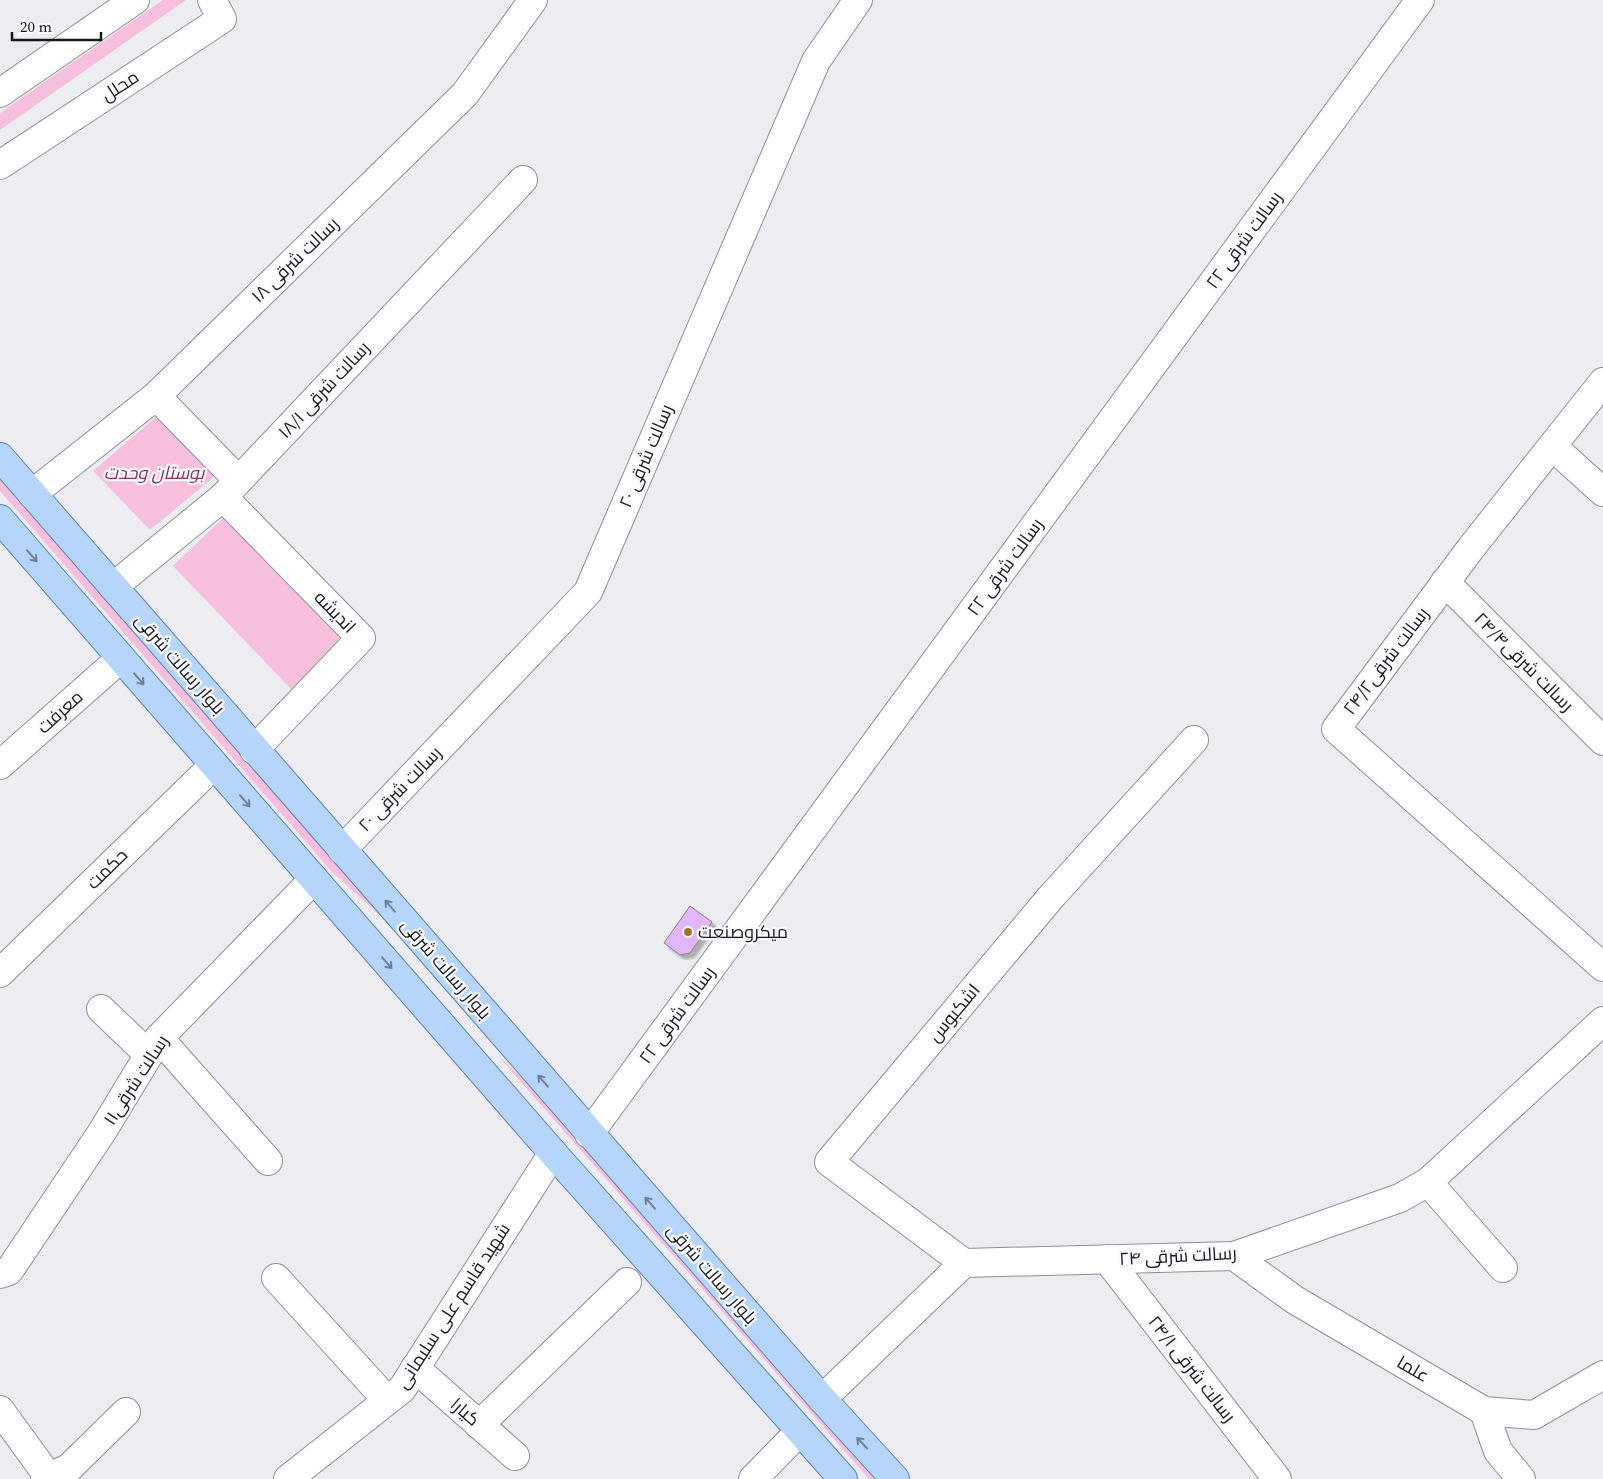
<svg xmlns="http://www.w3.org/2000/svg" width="1603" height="1479" font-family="'Source Serif 4',Cairo,serif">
<defs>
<filter id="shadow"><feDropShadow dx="4.5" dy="4.5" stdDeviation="1" flood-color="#0004"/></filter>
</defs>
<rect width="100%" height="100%" fill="#ececf1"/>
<!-- green -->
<g fill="#f7bfde">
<polygon points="163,0 186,0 0,130 0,113"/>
<polygon points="157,416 215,476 150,530 93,471"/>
<polygon points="0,470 408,941 331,871 0,491"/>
<polygon points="224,517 342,640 294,692 173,566"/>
<polygon points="499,1057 556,1108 885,1479 869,1479"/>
</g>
<!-- building -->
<polygon fill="#e2b6f9" stroke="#838084" filter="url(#shadow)" points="690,906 712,922 690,953 680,955 664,943"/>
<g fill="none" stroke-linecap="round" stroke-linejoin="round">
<!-- street casing -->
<g stroke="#8e8e93" stroke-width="30">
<g id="street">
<polyline points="0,93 135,0"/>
<polyline points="0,165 222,19 212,0"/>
<polyline points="1603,382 1471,548 1336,729 1603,967"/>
<polyline points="156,396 238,480"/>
<polyline points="1552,446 1603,492"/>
<polyline points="32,494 156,396 465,94 533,0"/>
<polyline points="223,497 361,638 254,750"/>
<polyline points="1445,582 1603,741"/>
<polyline points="113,587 223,497 523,180"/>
<polyline points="0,765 121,658"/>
<polyline points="342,850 588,592 816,61 858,0"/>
<polyline points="0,973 214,765"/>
<polyline points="101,1009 148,1054"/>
<polyline points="159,1038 268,1161"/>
<polyline points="589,1134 1420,0"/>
<polyline points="1428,1182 1503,1268"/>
<polyline points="1234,1256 1295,1300 1484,1411 1534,1415 1603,1375"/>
<polyline points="1107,1259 1277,1479"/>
<polyline points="964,1263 829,1162 1051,897 1194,740"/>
<polyline points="0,1274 9,1271 102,1132 159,1038 314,879"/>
<polyline points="276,1278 387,1400"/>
<polyline points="415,1368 515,1456"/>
<polyline points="822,1399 964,1263 1234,1256 1400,1198 1428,1182 1603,1021"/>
<polyline points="0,1410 48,1476"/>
<polyline points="1484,1411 1498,1451 1521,1479"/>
<polyline points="479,1425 627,1282"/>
<polyline points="45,1479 69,1468 126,1412"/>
<polyline points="288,1479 402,1389 553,1153"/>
<polyline points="753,1479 800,1431"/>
</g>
</g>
<!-- primary casing -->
<g stroke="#5d81ab" stroke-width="30">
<g id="primary">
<polyline points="0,457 822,1399 895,1479"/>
<polyline points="0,519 553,1153 843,1479"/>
</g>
</g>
<!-- street -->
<use href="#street" stroke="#fff" stroke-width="28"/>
<!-- primary -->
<use href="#primary" stroke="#b5d5fb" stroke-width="28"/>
</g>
<!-- one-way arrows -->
<defs><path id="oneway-shaft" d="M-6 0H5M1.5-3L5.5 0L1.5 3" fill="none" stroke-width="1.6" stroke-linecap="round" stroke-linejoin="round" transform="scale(1.25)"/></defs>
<g stroke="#6e8095">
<use href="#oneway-shaft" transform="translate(32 556) rotate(49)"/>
<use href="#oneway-shaft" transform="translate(139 679) rotate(49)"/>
<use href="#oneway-shaft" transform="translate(245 801) rotate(49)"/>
<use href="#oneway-shaft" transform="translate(390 906) rotate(-131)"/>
<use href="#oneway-shaft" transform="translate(387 963) rotate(49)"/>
<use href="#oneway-shaft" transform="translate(543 1081) rotate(-131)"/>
<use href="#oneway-shaft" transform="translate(650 1203) rotate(-131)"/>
<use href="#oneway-shaft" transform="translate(862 1443) rotate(-133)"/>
</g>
<!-- markers -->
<circle fill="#a27427" stroke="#f9faff" stroke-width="2" cx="688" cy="932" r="5"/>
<g text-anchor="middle" stroke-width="4.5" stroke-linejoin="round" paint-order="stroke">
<!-- street labels -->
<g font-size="18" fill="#171819" stroke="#f9faff">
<text transform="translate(120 86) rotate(-33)" y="6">محلل</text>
<text transform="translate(1244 240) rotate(-54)" y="6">رسالت شرقی ۲۲</text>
<text transform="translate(295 260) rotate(-44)" y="6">رسالت شرقی ۱۸</text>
<text transform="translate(324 390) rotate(-47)" y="6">رسالت شرقی ۱۸/۱</text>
<text transform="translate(646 456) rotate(-67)" y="6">رسالت شرقی ۲۰</text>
<text transform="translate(1005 567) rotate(-54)" y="6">رسالت شرقی ۲۲</text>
<text transform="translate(335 612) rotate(46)" y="6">اندیشه</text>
<text transform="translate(1386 661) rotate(-53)" y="6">رسالت شرقی۲۴/۲</text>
<text transform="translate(1524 662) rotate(45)" y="6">رسالت شرقی۲۴/۴</text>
<text transform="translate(180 664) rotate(49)" y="6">بلوار رسالت شرقی</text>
<text transform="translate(60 712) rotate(-42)" y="6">معرفت</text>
<text transform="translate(400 789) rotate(-46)" y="6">رسالت شرقی ۲۰</text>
<text transform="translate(107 869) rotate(-44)" y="6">حکمت</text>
<text transform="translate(446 969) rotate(49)" y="6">بلوار رسالت شرقی</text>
<text transform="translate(954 1013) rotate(-50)" y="6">اشکبوس</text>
<text transform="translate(677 1015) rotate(-54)" y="6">رسالت شرقی ۲۲</text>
<text transform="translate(136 1080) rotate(-57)" y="6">رسالت شرقی۱۱</text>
<text transform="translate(1178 1256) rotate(-3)" y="6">رسالت شرقی ۲۴</text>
<text transform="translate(712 1274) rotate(49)" y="6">بلوار رسالت شرقی</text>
<text transform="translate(453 1306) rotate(-57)" y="6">شهید قاسم علی سلیمانی</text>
<text transform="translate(1192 1369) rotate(52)" y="6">رسالت شرقی ۲۴/۱</text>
<text transform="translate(1413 1369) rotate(30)" y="6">علما</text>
<text transform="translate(465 1412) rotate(41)" y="6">کیارا</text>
</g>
<!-- park labels -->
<g font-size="18" font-style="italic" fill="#852f65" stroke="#f9faff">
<text x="154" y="479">بوستان وحدت</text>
</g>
<!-- poi labels -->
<g font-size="18" fill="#171819" stroke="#f9faff" text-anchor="start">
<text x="698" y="938">میکروصنعت</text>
</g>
</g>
<!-- scale -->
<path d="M12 32v8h89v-8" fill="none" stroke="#171819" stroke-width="2.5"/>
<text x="20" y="32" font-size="15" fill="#171819" stroke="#f9faff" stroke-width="4" paint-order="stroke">20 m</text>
</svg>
